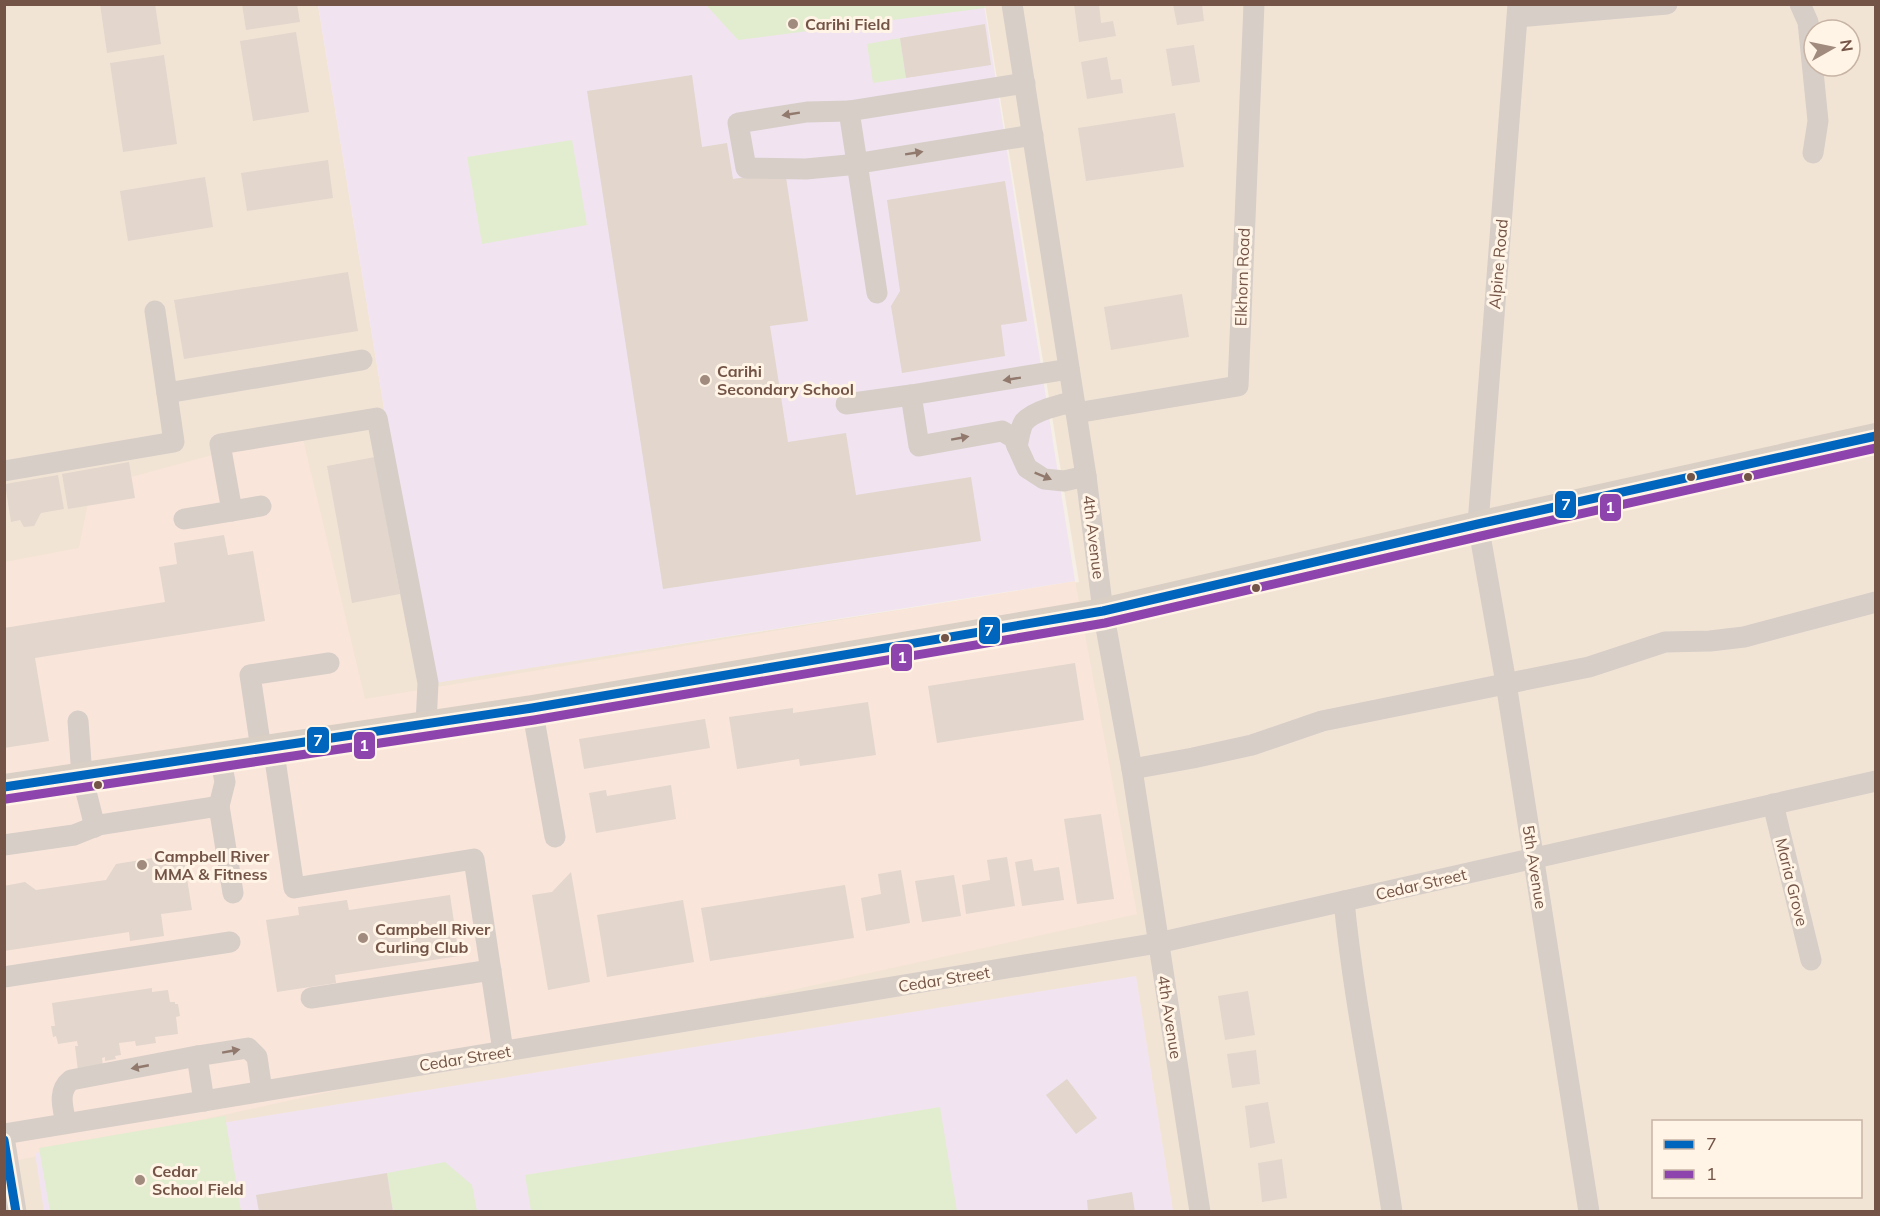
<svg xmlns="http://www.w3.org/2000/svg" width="1880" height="1216" font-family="Mulish,sans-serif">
<rect width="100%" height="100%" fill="#f6efe5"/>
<!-- residential -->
<path fill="#f2e4d5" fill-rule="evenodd" d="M5,5H318L429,683L1079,582L985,5H1875V1211H5ZM1814,30H1850V66H1814ZM1654,1122H1860V1196H1654Z"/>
<!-- commercial -->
<polygon fill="#fae5da" points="301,431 365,699 1075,581 1137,914 5,1163 5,562 79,548 91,488"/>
<!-- education -->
<g fill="#f1e4f0">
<polygon points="318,5 984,5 1075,581 429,684"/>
<polygon points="1136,976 1173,1211 44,1211 35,1153"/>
</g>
<!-- green -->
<g fill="#e2eccf">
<polygon points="984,4 985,8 738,40 706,5"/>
<polygon points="900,38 906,78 873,83 867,44"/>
<polygon points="572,140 587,225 482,244 467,157"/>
<polygon points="940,1107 957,1211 531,1211 525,1175"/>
<polygon points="225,1116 241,1211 50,1211 39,1148"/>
<polygon points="445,1162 472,1185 477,1211 393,1211 387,1173"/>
</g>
<!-- building -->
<g fill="#e2d6cd">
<polygon points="100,4 155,4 161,44 107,53"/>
<polygon points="242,4 297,4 300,22 246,30"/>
<polygon points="1074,4 1099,4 1101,23 1113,21 1116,36 1079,42"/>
<polygon points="1173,4 1202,4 1204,21 1177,25"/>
<polygon points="985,24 991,65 906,78 900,38"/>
<polygon points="296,32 309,112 253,121 240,41"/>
<polygon points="1194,45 1200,82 1172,86 1166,49"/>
<polygon points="164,55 177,144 123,152 110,63"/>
<polygon points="1107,57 1111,80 1121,79 1123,93 1087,99 1081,62"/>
<polygon points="692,75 702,147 727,143 733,179 785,171 808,321 770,326 788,442 846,433 856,495 971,477 981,541 663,589 587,91"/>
<polygon points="1175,113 1184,167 1086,181 1078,128"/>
<polygon points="328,160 333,198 247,211 241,173"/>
<polygon points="205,177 213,227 128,241 120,191"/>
<polygon points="1005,181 1027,321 1001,325 1005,356 902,373 891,306 900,291 887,200"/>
<polygon points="348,272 358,331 184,359 174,300"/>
<polygon points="1182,294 1189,337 1111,350 1104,307"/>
<polygon points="375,457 400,594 352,603 327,466"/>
<polygon points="129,462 135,498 68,509 62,474"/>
<polygon points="58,475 64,509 41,513 34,526 24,527 20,520 11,522 5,484"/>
<polygon points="224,535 228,555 253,551 265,621 35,658 49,741 4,748 4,628 165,602 159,567 177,564 174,543"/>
<polygon points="1075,663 1084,720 937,743 928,686"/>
<polygon points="868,702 876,755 800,766 799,759 737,769 729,717 793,708 793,713"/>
<polygon points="705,719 710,748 584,769 579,739"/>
<polygon points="671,785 676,819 596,833 589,793 606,790 607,796"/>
<polygon points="1101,814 1114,899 1077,904 1064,819"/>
<polygon points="183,853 192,910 161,914 164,936 130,941 129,932 4,951 4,886 25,882 36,890 106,880 116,864"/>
<polygon points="1007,857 1015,906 966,914 962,885 990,880 987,860"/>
<polygon points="1032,859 1034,871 1059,867 1064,900 1022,906 1015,862"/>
<polygon points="901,870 910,923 866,931 861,898 881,894 878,874"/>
<polygon points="571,872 590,982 548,990 532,895 552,892"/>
<polygon points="954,875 961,916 922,922 915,881"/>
<polygon points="845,885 854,938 710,961 701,908"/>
<polygon points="450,895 459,956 335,975 336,983 277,992 266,920 299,915 298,907 347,900 349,910"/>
<polygon points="683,900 694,962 607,977 597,915"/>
<polygon points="152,988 152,992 168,990 170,1002 175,1002 175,1004 178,1004 180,1016 176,1017 178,1034 155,1037 156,1043 136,1046 135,1041 119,1043 121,1055 115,1056 116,1059 105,1061 105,1057 102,1058 103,1067 78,1071 75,1046 78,1046 77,1041 58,1044 56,1036 53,1037 51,1026 55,1026 52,1003"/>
<polygon points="1248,991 1255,1035 1225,1040 1218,996"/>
<polygon points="1256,1050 1260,1084 1232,1088 1227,1054"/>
<polygon points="1067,1079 1097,1118 1076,1134 1046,1095"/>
<polygon points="1268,1102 1275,1143 1250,1148 1245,1106"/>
<polygon points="1282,1159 1287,1198 1262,1202 1258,1163"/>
<polygon points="387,1173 393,1212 259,1212 256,1195"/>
<polygon points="1132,1192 1135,1212 1088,1212 1087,1200"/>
</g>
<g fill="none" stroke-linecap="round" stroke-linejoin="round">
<!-- minor -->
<g stroke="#d7cec8" stroke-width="21">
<polyline points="1012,4 1086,476 1103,611 1132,769 1200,1212"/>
<polyline points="1518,4 1478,524 1506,683 1589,1212"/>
<polyline points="1800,4 1808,22 1818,121 1813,153"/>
<polyline points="1518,17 1667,4"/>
<polyline points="849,111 807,112 738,123 746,168 806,169 848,165 1033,135"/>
<polyline points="877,293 849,111 1025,83"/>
<polyline points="167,393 362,360"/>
<path d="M1074,402C1061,404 1033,411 1024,422C1020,428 1019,439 1017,446L1027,468L1044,479L1064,481L1086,476"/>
<polyline points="846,404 911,395"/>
<polyline points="1076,413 1238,386 1254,4"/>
<polyline points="1017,446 1014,438 1002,431 919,446 911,395 1069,369"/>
<polyline points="4,471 174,442 155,311"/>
<polyline points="261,506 232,511 220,444 377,418 428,683 426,724"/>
<polyline points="184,519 232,511"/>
<polyline points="532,708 555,837"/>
<polyline points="78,721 82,776 95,827"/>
<polyline points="273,746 294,888 474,859 503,1051"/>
<polyline points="261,749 250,675 329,663"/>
<polyline points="1132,769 1193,758 1252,745 1322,721 1589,667 1665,642 1710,641 1744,637 1876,602"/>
<polyline points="1773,804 1811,960"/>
<polyline points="219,806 225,782 220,756"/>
<polyline points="4,845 74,835 99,825 219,806 233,893"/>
<path d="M1344,901C1354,1005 1377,1108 1392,1212"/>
<polyline points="4,977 230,942"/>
<polyline points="311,998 491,970"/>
<polyline points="204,1101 197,1056 248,1048 257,1057 262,1091"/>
<path d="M66,1123C63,1108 57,1091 71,1080L197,1056"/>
<polyline points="4,1134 1158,943 1876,781"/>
<polyline points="4,1137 16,1212"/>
</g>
<!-- major -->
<polyline stroke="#dacfc4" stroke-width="26" points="4,787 532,708 1103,611 1478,524 1876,436"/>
<!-- bus-1 casing -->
<g stroke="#fff4e5" stroke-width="14">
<g id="bus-1">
<polyline points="4,787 532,708 1103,611 1478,524 1876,436"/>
<polyline points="4,1140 16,1212"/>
</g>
</g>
<!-- bus-2 casing -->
<g stroke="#fff4e5" stroke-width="14">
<polyline id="bus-2" points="6,799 534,720 1105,623 1481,536 1876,448"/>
</g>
<!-- bus-1 -->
<use href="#bus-1" stroke="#0065bd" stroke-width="9"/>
<!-- bus-2 -->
<use href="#bus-2" stroke="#8e44ad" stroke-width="9"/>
</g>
<!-- one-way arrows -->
<defs><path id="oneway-solid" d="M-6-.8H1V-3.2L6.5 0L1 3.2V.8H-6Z" transform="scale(1.5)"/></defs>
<g fill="#91796d">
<use href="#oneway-solid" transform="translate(791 114) rotate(171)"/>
<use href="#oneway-solid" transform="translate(914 153) rotate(-9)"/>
<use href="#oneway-solid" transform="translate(1012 379) rotate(171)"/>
<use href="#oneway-solid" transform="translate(960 438) rotate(-10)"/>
<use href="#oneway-solid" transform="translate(1043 476) rotate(22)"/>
<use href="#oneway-solid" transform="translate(231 1051) rotate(-10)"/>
<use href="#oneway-solid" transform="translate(140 1067) rotate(169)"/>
</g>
<!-- markers -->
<g fill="#a18a7e" stroke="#fff4e5" stroke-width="2">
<circle cx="793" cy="24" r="6"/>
<circle cx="705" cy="380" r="6"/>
<circle cx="142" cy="865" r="6"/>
<circle cx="363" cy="938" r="6"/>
<circle cx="140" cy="1180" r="6"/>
</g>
<g fill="#735446" stroke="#fff4e5" stroke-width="2">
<circle cx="1691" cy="477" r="5"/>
<circle cx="1748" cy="477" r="5"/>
<circle cx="1256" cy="588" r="5"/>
<circle cx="945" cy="638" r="5"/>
<circle cx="98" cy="785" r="5"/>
</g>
<g text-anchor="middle" stroke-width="6" stroke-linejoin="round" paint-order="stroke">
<!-- poi labels -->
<g font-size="16" font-weight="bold" fill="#735446" stroke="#fff4e5" text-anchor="start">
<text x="805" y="30">Carihi Field</text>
<text x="717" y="377">Carihi<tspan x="717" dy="18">Secondary School</tspan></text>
<text x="154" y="862">Campbell River<tspan x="154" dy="18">MMA &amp; Fitness</tspan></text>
<text x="375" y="935">Campbell River<tspan x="375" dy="18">Curling Club</tspan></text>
<text x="152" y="1177">Cedar<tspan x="152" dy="18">School Field</tspan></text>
</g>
<!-- street labels -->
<g font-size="16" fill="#735446" stroke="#fff4e5">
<text transform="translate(1498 264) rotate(-85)" y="6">Alpine Road</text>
<text transform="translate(1242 277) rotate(-88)" y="6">Elkhorn Road</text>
<text transform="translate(1094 537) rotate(83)" y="6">4th Avenue</text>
<text transform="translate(1535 867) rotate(81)" y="6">5th Avenue</text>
<text transform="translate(1792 882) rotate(76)" y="6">Maria Grove</text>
<text transform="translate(1421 884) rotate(-13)" y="6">Cedar Street</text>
<text transform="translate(944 979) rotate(-9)" y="6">Cedar Street</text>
<text transform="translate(1170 1017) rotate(81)" y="6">4th Avenue</text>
<text transform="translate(465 1058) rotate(-9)" y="6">Cedar Street</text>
</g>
</g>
<g stroke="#fff4e5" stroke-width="2">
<rect x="1554" y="490" width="23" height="29" rx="6" fill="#0065bd"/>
<rect x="1599" y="493" width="23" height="29" rx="6" fill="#8e44ad"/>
<rect x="978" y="616" width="23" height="29" rx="6" fill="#0065bd"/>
<rect x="890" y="643" width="23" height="29" rx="6" fill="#8e44ad"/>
<rect x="306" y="726" width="24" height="28" rx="6" fill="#0065bd"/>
<rect x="353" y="731" width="23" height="29" rx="6" fill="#8e44ad"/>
</g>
<g font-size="16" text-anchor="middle" font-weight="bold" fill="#fff">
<text x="1566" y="510">7</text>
<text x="1610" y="513">1</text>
<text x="989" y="636">7</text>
<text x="902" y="663">1</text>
<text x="318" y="746">7</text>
<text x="364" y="751">1</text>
</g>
<!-- border -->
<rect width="1880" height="1216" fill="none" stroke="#735446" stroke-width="12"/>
<!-- legend -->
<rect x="1652" y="1120" width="210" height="78" fill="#fff4e5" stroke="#c7b4a5" stroke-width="1.5"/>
<rect x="1664" y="1140" width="30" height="9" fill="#0065bd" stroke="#c7b4a5" stroke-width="1.5"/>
<text x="1706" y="1150" font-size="18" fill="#735446">7</text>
<rect x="1664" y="1170" width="30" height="9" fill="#8e44ad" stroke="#c7b4a5" stroke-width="1.5"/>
<text x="1706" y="1180" font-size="18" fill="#735446">1</text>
<!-- north arrow -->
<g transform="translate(1832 48) rotate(81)"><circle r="28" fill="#fff4e5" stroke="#c7b4a5" stroke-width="1.5"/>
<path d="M0-4.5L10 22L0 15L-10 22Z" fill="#a18a7e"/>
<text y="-9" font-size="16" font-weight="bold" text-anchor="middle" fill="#735446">N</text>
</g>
</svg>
